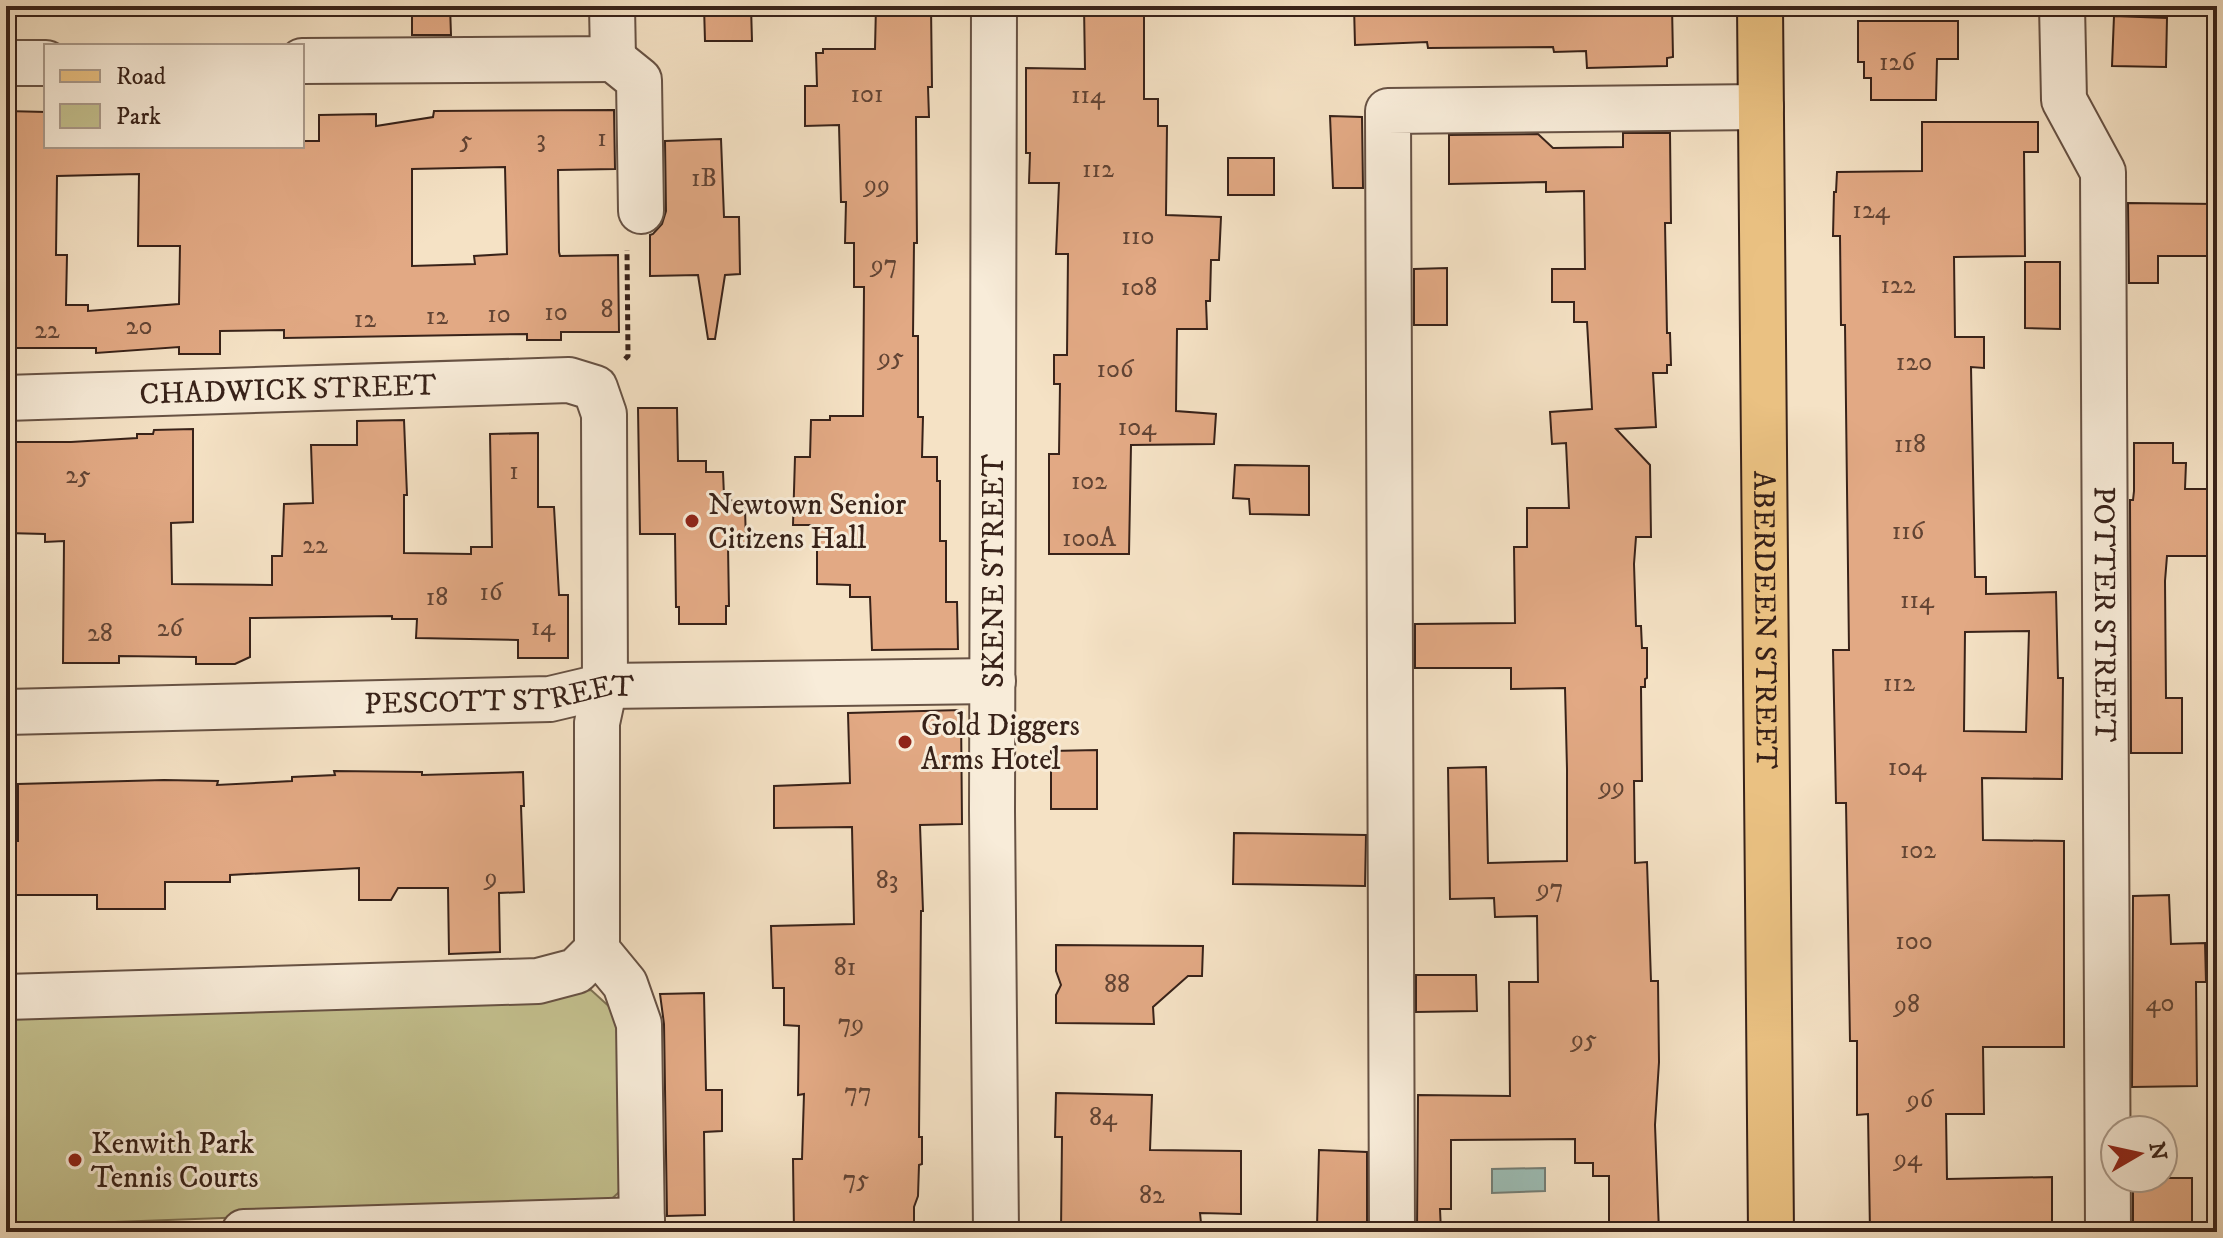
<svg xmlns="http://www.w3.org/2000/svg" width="2223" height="1238" font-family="'IM FELL DW Pica',serif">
<rect width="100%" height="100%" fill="#f5e2c5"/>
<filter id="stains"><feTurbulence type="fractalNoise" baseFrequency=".0025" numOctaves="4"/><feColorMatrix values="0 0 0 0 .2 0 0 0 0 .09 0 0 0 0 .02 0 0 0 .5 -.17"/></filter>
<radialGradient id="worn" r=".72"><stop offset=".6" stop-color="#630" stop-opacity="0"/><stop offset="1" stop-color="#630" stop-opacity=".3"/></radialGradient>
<!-- green -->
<polygon fill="#c4c18f" stroke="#7e7254" stroke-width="2" points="591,990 624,1020 628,1184 606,1204 6,1226 6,1009"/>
<!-- water -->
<polygon fill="#9cbdb5" stroke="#747f77" stroke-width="2" points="1545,1168 1545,1191 1492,1193 1492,1169"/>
<!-- building -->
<g fill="#e2a984" stroke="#382219" stroke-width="2" fill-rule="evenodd">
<polygon points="412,6 450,6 451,35 412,35"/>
<polygon points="704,6 751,6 752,41 705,41"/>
<polygon points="876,6 931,6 932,87 928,87 929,117 916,117 917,243 914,243 913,336 918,336 918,417 923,417 922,457 937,457 937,481 940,481 940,541 946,541 946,602 957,602 958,649 872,650 870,597 850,597 850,585 817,584 817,525 793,525 795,457 810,457 811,420 830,420 830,416 863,416 864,287 854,287 854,243 845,243 846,202 841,202 839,125 805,126 805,86 817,86 816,53 823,53 823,49 875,49"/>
<polygon points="1084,6 1144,6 1144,99 1158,99 1158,126 1167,126 1166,215 1221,217 1219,260 1211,260 1210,301 1206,301 1207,329 1177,329 1176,411 1216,414 1214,444 1131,445 1129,554 1049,554 1049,454 1059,454 1060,384 1054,384 1054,355 1067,355 1068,254 1056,254 1059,183 1029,183 1030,153 1026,153 1026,68 1085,69"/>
<polygon points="1354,6 1672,6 1673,57 1667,58 1667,66 1587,68 1586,51 1554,52 1553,47 1428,48 1427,42 1355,45"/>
<polygon points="2114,16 2167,18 2166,67 2112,66"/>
<polygon points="1858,21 1958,21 1958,59 1937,59 1936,100 1871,100 1871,78 1864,78 1864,62 1858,62"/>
<path d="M614,110L615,169L558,170L559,252L560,256L618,255L619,332H561V340H527V334L284,338V330L220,331V354H179V347L96,353V348H6V111L46,112V146H302V141H319V115L376,114V126L433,117L434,111ZM505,167L507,254L474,256L475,264L412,266V169ZM139,174L138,246H180L179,304L88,311V305H66L67,255H56L57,176Z"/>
<polygon points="1330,116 1362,117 1363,188 1333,188"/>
<path d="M1922,122H2038V152H2024L2025,256L1954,257L1955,337H1984V368L1971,367L1975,577H1986V594L2056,592L2058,678H2063L2062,779L1982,778L1983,840L2064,841V1047H1983L1984,1114H1946L1947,1179L2052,1177V1232H1870L1868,1114L1857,1115V1041H1850L1846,803H1836L1833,650H1849L1845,325H1841L1840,236H1833L1834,192H1836L1837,172L1922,171ZM2029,631L2026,732L1964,731L1965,632Z"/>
<polygon points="1623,133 1670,133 1671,223 1665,223 1667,333 1670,333 1671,365 1667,365 1667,373 1653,373 1656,427 1616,429 1650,465 1651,537 1636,537 1634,564 1636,626 1641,626 1642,648 1647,648 1647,678 1645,679 1645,687 1641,687 1642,781 1634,781 1635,863 1647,862 1651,981 1658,981 1659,1062 1655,1125 1659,1232 1609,1232 1609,1176 1593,1176 1593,1163 1575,1163 1575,1139 1451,1140 1451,1209 1440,1209 1441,1232 1417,1232 1418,1095 1510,1096 1509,982 1538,982 1537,916 1495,917 1494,898 1450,899 1448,768 1486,767 1488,863 1567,861 1567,769 1565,688 1511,689 1511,668 1415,668 1415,624 1515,623 1514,547 1527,547 1527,508 1569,508 1566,443 1552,444 1550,412 1592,409 1587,322 1574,322 1574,302 1552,302 1552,269 1585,269 1584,191 1546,192 1546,182 1449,184 1449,135 1538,134 1553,148 1623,147"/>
<polygon points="721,139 724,217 739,217 740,274 725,275 715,339 708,339 698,275 650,276 650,235 653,234 662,224 666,211 665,141"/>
<rect x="1228" y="158" width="46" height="37"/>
<polygon points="2128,203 2217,204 2217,256 2158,256 2158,283 2129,283"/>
<polygon points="2025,262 2060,262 2060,329 2025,328"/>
<polygon points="1447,268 1447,325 1414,325 1414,269"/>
<polygon points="638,408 677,408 678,461 706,461 706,472 723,472 724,496 745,508 746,543 728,546 729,606 726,606 726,624 679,624 679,607 676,607 675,534 640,534"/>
<polygon points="404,420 407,495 404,495 404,553 471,554 471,547 492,547 490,434 538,433 538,507 554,507 559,595 568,595 568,658 518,658 518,640 416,638 417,619 392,619 392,616 250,618 250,657 235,664 196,664 196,657 119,656 119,663 63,663 64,541 45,542 45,534 6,533 6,442 71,442 137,438 137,434 153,434 154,430 193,429 193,522 171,523 172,584 272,585 272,556 282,556 284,504 313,503 311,445 357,445 357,421"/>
<polygon points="2134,443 2173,443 2173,463 2186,463 2185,489 2217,489 2217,556 2167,556 2165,581 2166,698 2182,698 2182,753 2131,753 2130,500 2133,500 2134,491"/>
<polygon points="1235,465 1309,466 1309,515 1250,514 1249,499 1233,498"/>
<polygon points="961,710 962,824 920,825 923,911 921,911 919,1137 922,1137 922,1164 919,1165 918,1196 914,1207 914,1232 794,1232 793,1159 802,1159 804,1094 798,1095 799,1026 784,1025 784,988 773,988 771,926 854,924 852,827 774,828 774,786 850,783 848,713"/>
<polygon points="1097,750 1097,809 1051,809 1051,751"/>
<polygon points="334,771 422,772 422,775 523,772 524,806 521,806 524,892 499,893 500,952 449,954 448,888 398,888 391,900 359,900 359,868 230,875 230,882 165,882 165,909 97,909 97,895 6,895 6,841 18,841 18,784 164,780 218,781 217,785 292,781 292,777 335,775"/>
<polygon points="1234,833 1366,835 1365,886 1233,884"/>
<polygon points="2169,895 2171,944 2205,943 2206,982 2196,982 2197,1086 2132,1087 2133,896"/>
<polygon points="1056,945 1203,946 1202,976 1188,976 1153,1007 1154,1024 1056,1023 1056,995 1061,985 1056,971"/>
<polygon points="1416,975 1476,975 1477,1011 1416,1012"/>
<polygon points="704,993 706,1090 722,1090 722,1131 704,1132 705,1215 667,1216 664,1024 660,994"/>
<polygon points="1056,1093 1152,1095 1150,1150 1241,1151 1241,1214 1200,1213 1201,1223 1197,1223 1197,1232 1061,1232 1062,1137 1055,1137"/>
<polygon points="1319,1150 1367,1152 1367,1227 1317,1227"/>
<rect x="2133" y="1178" width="59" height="54"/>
</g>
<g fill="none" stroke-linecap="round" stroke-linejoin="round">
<!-- minor casing -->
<g stroke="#675244" stroke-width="48">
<g id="minor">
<polyline points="994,6 992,811 996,1232"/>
<path id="s1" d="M2062,6L2064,100L2103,172L2108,1232"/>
<polyline points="613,59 639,80 641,211"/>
<polyline points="302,61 613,59 612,6"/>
<polyline points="6,63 46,63"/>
<path id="s2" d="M6,398L569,380L595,388L604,414L605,686L597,723V950L625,984L639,1024L642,1232"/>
<path id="s3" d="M6,712L550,699L605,686L993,681"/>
<polyline points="6,997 538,981 576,971 597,950"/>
<polyline points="244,1232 642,1220"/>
<polyline points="1392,1232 1388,111 1761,107"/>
</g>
</g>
<!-- major casing -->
<g stroke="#382219" stroke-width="48">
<g id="major">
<path id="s4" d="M1760,6L1771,1232"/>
</g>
</g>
<!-- path -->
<polyline stroke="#382219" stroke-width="5" stroke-dasharray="6 4" stroke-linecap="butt" points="625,359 628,356 627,250"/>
<!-- minor -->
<use href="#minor" stroke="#f8ecd9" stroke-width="44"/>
<!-- major -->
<use href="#major" stroke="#eac182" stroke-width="44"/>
</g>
<!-- markers -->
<g fill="#8f2418" stroke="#f8ecd9" stroke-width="3">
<circle cx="692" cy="521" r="8"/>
<circle cx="905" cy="742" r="8"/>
<circle cx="75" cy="1160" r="8"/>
</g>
<g text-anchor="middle" stroke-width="6" stroke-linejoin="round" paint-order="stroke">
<!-- number labels -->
<g font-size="26" fill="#624434">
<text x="1897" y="70">126</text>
<text x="867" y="102">101</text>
<text x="1088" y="103">114</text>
<text x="602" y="146">1</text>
<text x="541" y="147">3</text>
<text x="466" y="148">5</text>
<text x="1098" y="177">112</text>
<text x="704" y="186">1B</text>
<text x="877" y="192">99</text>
<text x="1871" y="218">124</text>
<text x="1138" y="244">110</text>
<text x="884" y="272">97</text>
<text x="1898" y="293">122</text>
<text x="1139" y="295">108</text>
<text x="607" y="317">8</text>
<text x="556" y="320">10</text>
<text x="499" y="322">10</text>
<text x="437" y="324">12</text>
<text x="365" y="327">12</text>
<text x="139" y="334">20</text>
<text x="47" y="338">22</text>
<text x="891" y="365">95</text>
<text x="1914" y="370">120</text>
<text x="1115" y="377">106</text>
<text x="1137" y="435">104</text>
<text x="1910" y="452">118</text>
<text x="514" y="479">1</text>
<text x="78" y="483">25</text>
<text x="1089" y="489">102</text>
<text x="1908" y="539">116</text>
<text x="1089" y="546">100A</text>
<text x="315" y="553">22</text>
<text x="491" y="600">16</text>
<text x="437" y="605">18</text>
<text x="1917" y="608">114</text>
<text x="543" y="635">14</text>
<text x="170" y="636">26</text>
<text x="100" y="641">28</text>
<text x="1899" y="691">112</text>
<text x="1907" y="775">104</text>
<text x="1612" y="794">99</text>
<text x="1918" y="858">102</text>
<text x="491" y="885">9</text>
<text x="887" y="888">83</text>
<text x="1550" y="896">97</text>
<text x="1914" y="949">100</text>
<text x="845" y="975">81</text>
<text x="1117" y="992">88</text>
<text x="2160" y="1011">40</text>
<text x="1907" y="1012">98</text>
<text x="851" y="1031">79</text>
<text x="1584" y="1047">95</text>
<text x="858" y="1100">77</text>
<text x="1920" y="1107">96</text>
<text x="1103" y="1125">84</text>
<text x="1908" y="1166">94</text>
<text x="856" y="1187">75</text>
<text x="1152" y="1203">82</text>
</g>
<!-- street labels -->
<g font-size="30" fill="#382219" stroke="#f8ecd9">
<text dy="10" stroke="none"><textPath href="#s2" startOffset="282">CHADWICK STREET</textPath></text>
<text transform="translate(993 571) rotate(-90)" y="10">SKENE STREET</text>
<text dy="10" stroke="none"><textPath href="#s1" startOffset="618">POTTER STREET</textPath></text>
<text dy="10" stroke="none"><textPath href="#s4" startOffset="614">ABERDEEN STREET</textPath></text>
<text dy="10" stroke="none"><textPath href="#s3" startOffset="494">PESCOTT STREET</textPath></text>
</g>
<!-- poi labels -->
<g font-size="30" fill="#382219" stroke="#f8ecd9" text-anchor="start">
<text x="708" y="514">Newtown Senior<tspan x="708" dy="34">Citizens Hall</tspan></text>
<text x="921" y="735">Gold Diggers<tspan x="921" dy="34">Arms Hotel</tspan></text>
<text x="91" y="1153">Kenwith Park<tspan x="91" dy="34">Tennis Courts</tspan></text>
</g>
</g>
<!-- margin -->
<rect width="2223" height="1238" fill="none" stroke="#f5e2c5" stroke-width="32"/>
<rect x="8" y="8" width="2207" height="1222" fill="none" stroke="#382219" stroke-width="4"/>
<rect x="16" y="16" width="2191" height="1206" fill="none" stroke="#382219" stroke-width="2"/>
<!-- legend -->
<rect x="44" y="44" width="260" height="104" fill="#f8ecd9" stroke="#ab9b8c" stroke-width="2"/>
<rect x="60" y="70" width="40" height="12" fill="#eac182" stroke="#ab9b8c" stroke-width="2"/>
<text x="116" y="84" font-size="24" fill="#382219">Road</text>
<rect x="60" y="104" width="40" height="24" fill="#c4c18f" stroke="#ab9b8c" stroke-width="2"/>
<text x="116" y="124" font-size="24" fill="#382219">Park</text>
<!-- north arrow -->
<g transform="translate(2139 1154) rotate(81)"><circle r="38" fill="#f8ecd9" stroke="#ab9b8c" stroke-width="2"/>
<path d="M0-6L14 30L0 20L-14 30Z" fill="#8f2418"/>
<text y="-12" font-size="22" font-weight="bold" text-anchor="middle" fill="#382219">N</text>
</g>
<rect width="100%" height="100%" filter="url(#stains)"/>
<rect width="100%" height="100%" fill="url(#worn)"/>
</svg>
